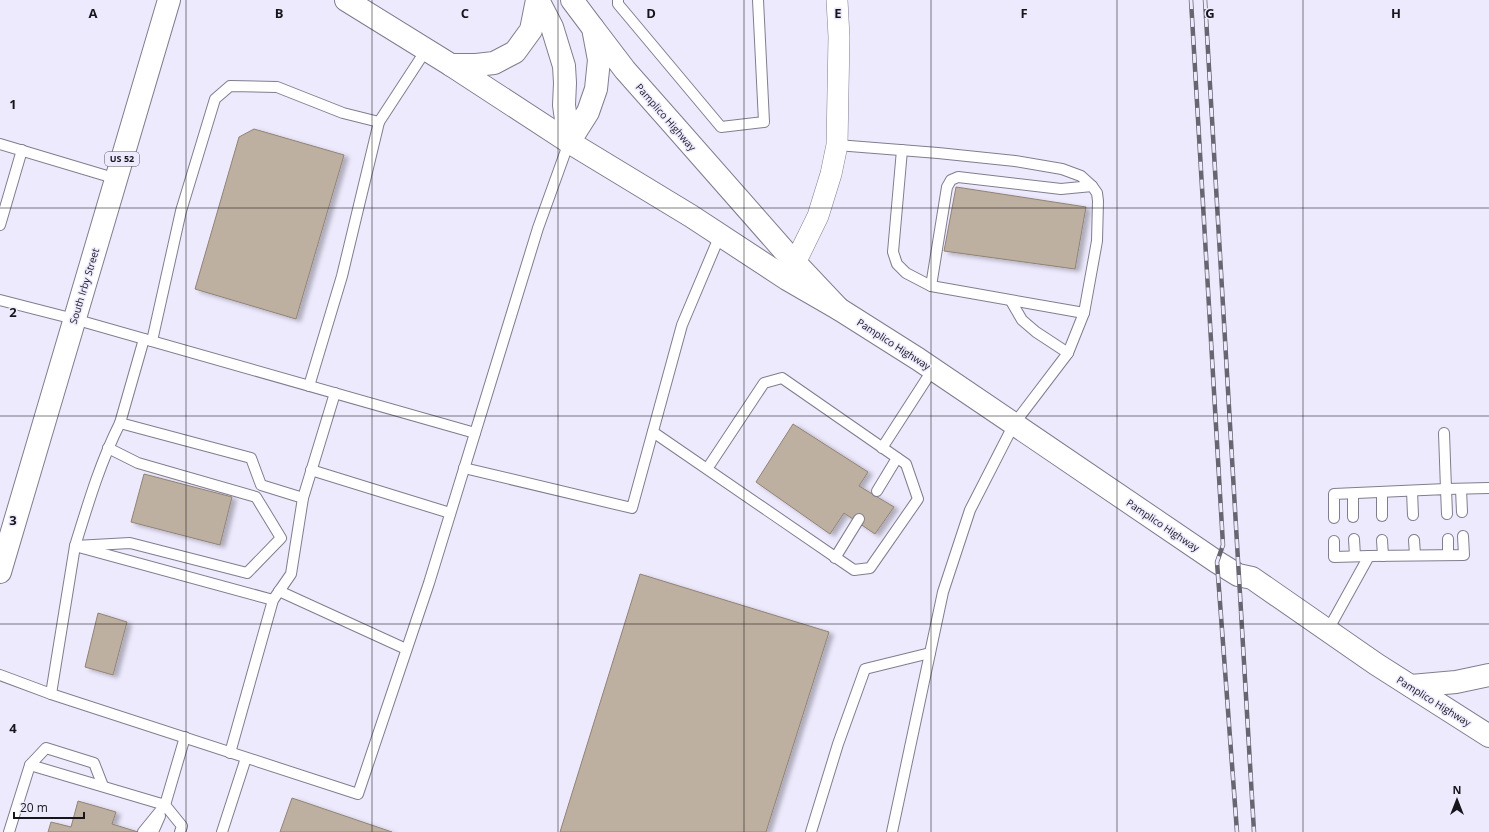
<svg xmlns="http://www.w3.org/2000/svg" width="1489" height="832" font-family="'Open Sans',sans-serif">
<defs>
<filter id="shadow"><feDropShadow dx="4.5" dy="2.5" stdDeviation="2" flood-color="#0004"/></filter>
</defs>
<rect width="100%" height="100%" fill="#eeeafe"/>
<!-- building -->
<g fill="#beb0a1" stroke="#908375" filter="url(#shadow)">
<polygon points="254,129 344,155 296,319 195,289 239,137"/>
<polygon points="956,187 1086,207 1075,269 944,251"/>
<polygon points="793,424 868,472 859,486 894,507 875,534 844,513 830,534 756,482"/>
<polygon points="144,474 232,497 220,545 131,522"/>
<polygon points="640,574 829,632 766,832 560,832"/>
<polygon points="98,613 127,622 113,675 85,667"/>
<polygon points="292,798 392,832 280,832"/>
<polygon points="78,801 116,812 112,824 138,832 48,832 51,822 71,827"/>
</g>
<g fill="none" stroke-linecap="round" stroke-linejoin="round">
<!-- service casing -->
<g stroke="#817d8e" stroke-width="12">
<g id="service">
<polyline points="618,0 618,4 721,127 764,122 758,0"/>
<polyline points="0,144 117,179"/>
<polyline points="837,145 938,153 1015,161 1062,169 1081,176 1092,186 1097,193 1098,201 1097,241 1084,313 1068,353 1014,424 970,510 943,592 892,832"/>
<polyline points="902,150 893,252 897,264 906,273 931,286 1084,313"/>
<polyline points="0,225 22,150"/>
<polyline points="931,286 947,187 951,180 958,177 1061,189 1092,186"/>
<polyline points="0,300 74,319 475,433"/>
<polyline points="1011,301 1022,320 1036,332 1068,353"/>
<polyline points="144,339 120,423 251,458 261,485 303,498"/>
<polyline points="152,341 181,211 215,99 230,86 277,87 343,113 379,122 426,50"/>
<polyline points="309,386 342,276 379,122"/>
<path d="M120,423C100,463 88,504 75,546L273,600"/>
<polyline points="653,432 854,570 870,568 918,499 906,464 782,378 764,383 707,469"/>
<polyline points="1444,433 1446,489 1489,488"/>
<polyline points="882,448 933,369"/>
<polyline points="464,468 632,508 682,325 720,235"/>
<polyline points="311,470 450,513"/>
<polyline points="1461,489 1462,512"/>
<polyline points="877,491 897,458"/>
<polyline points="1412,491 1413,515"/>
<polyline points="1382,492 1382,516"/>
<polyline points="1353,494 1353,517"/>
<polyline points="1334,518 1334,494 1446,489 1447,514"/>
<polyline points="1354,539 1355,556"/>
<polyline points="1448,539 1448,555"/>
<polyline points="1382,540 1383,556"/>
<polyline points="1414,540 1415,555"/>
<polyline points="1334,541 1334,557 1369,556"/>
<polyline points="835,558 859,519"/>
<polyline points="279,591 406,649"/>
<polyline points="1328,630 1369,556 1464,555 1463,536"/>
<polyline points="0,675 51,694 358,794 429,583 538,228 569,142"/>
<polyline points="51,694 75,546 130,543 247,573 281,538 256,497 138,463 108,448"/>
<polyline points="230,753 273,600 291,574 303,498 335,393"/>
<polyline points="30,765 46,748 94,763 103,786"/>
<polyline points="165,805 182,826 180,832"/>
<polyline points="9,832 30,765 165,805 185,737"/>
<polyline points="143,832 165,805"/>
<polyline points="153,832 160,816"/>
<polyline points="222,832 246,758"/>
<polyline points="811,832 838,744 865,669 930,653"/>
</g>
</g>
<!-- minor casing -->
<g stroke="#817d8e" stroke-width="22">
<polyline id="minor" points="795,263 818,216 831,174 837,145 839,37 837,0"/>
</g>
<!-- secondary casing -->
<g stroke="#817d8e" stroke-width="24">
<polyline id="secondary" points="346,0 451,65 569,142 691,216 787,279 839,309 918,359 1014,424 1217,562 1238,575 1252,578 1376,664 1489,736"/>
</g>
<!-- primary casing -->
<g stroke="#817d8e" stroke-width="24">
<g id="primary">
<polyline points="538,0 552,27 564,66 565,83 564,105 569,142"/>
<polyline points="593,28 625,70 671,122 788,255 839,309"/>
<polyline points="451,65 476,65 494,63 515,52 531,30 537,0"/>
<polyline points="569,142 588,112 596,89 599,60 593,28 572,0"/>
<polyline points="0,572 169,0"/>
</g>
</g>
<!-- trunk casing -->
<g stroke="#817d8e" stroke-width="24">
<polyline id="trunk" points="1411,686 1456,682 1489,675"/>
</g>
<!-- service -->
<use href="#service" stroke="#fff" stroke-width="10"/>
<!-- minor -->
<use href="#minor" stroke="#fff" stroke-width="21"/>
<!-- secondary -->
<use href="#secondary" stroke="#fff" stroke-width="22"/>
<!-- primary -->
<use href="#primary" stroke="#fff" stroke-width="22"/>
<!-- trunk -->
<use href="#trunk" stroke="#fff" stroke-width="22"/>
<!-- rail casing -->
<g stroke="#676570" stroke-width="4.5">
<g id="rail">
<polyline points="1191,0 1223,545 1217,562 1237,832"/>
<polyline points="1205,0 1254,832"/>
</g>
</g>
<!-- rail -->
<use href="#rail" stroke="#eeeafe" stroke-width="3" stroke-dasharray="9" stroke-linecap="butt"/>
</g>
<!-- grid -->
<path fill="none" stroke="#16151b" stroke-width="1" stroke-opacity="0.55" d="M186,0V832M372,0V832M558,0V832M744,0V832M931,0V832M1117,0V832M1303,0V832M0,208H1489M0,416H1489M0,624H1489"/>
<g text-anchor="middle" stroke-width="3" stroke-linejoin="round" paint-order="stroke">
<!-- shield labels -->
<rect fill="#eeeafe" stroke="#57555f" stroke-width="1" x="105" y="152" width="34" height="14" rx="3"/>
<g font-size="9" font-weight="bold" fill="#16151b">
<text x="122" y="162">US 52</text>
</g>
<!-- street labels -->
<g font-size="10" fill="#16151b" stroke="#eeeafe">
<text transform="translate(666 117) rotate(49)" y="4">Pamplico Highway</text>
<text transform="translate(84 286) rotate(-73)" y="4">South Irby Street</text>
<text transform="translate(894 344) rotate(33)" y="4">Pamplico Highway</text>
<text transform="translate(1163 525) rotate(34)" y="4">Pamplico Highway</text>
<text transform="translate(1434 701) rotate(32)" y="4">Pamplico Highway</text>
</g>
</g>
<g font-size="13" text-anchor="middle" font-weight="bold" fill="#16151b" stroke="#eeeafe" stroke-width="3" stroke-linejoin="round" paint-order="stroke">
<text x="93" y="18">A</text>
<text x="279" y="18">B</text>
<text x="465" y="18">C</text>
<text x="651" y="18">D</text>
<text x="838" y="18">E</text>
<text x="1024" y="18">F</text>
<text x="1210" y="18">G</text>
<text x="1396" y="18">H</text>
<text x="13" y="109">1</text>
<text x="13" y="317">2</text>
<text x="13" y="525">3</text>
<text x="13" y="733">4</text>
</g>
<!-- north arrow -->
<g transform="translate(1457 800)" stroke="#eeeafe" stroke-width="3" paint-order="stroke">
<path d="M0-3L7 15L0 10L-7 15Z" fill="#16151b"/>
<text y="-6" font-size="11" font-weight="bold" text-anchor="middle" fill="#16151b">N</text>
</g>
<!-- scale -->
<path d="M14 812v6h70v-6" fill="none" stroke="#16151b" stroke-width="2"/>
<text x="20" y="812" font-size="12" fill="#16151b" stroke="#eeeafe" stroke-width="3" paint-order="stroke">20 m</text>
</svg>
